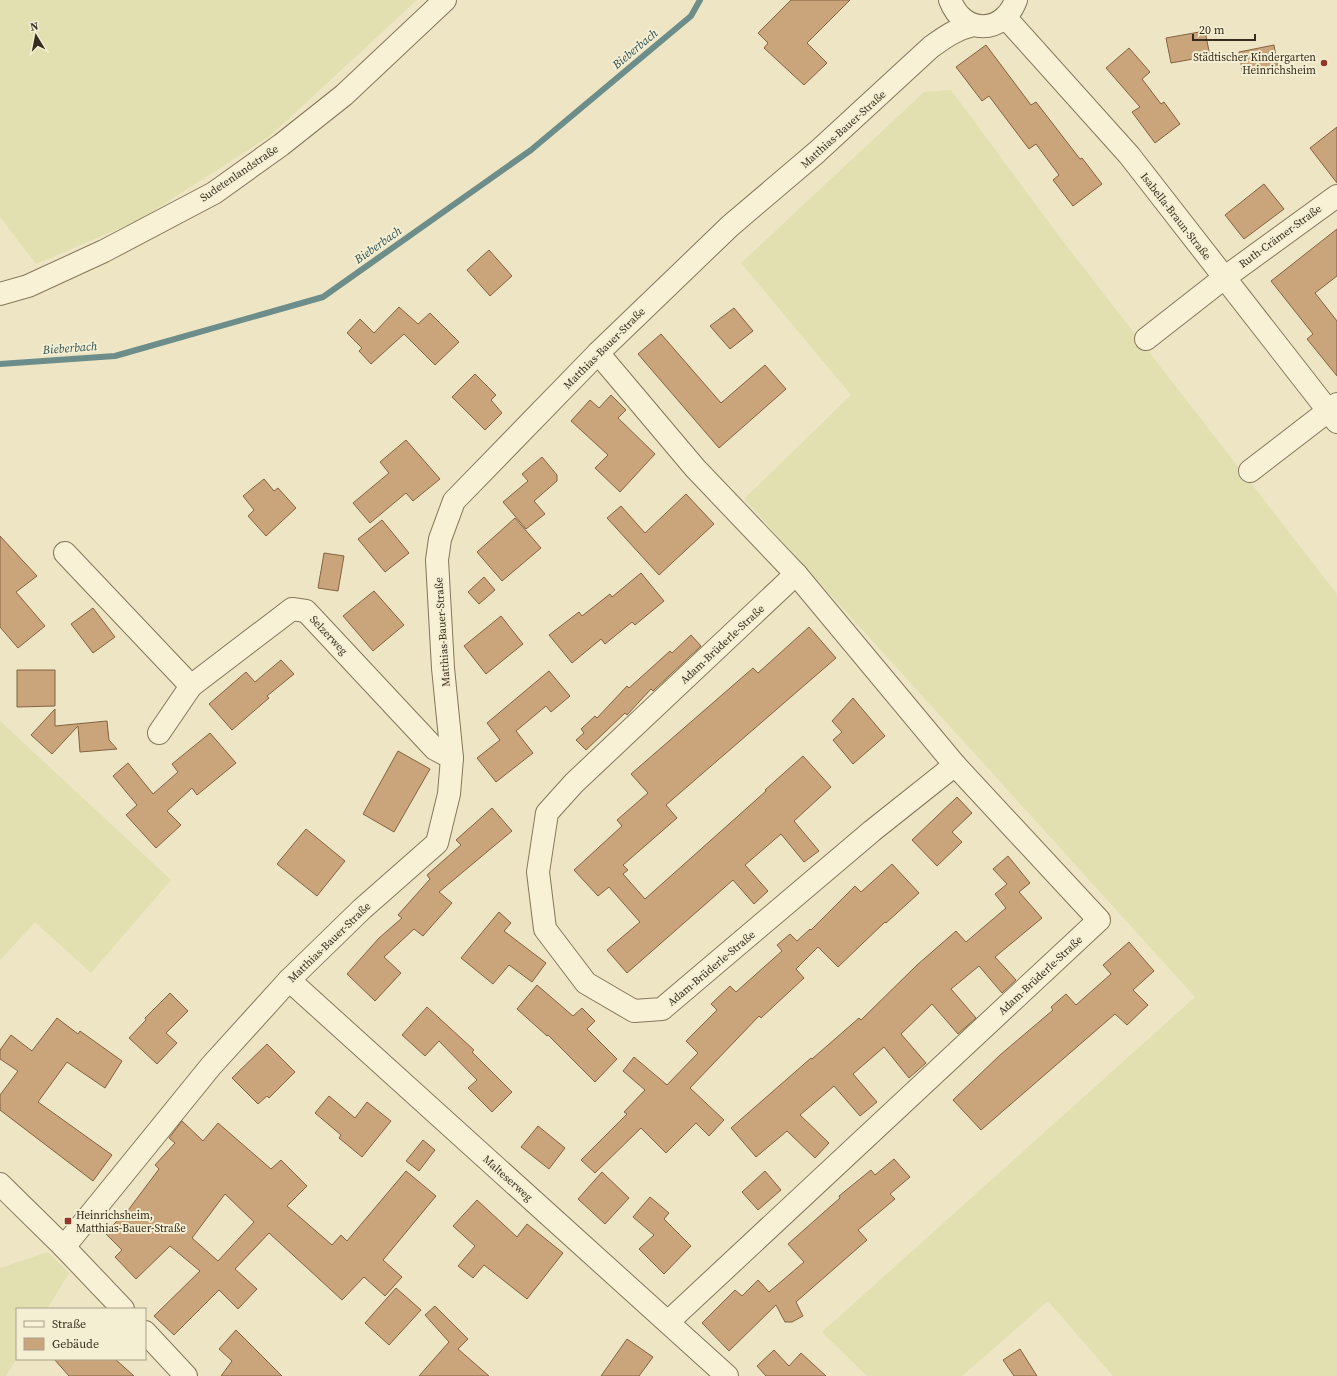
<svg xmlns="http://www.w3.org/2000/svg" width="1337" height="1376" font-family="'Source Serif 4',serif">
<rect width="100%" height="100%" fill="#ede5c3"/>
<!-- farmland -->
<g fill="#e2e0b1">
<polygon points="0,0 417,0 271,135 139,220 36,264 0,217"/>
<polygon points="951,90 1062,240 1337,594 1337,1376 1113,1376 1048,1301 962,1376 867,1376 822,1332 1195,997 744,499 851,395 741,263 924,92"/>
<polygon points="0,721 171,880 91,973 35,922 0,960"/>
<polygon points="48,1252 69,1273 47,1309 17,1309 17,1358 6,1376 0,1376 0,1268"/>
</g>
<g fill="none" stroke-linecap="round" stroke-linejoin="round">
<!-- stream -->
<polyline stroke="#6c8d89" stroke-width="6" points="0,364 115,356 323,297 531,150 691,16 700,0"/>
</g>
<!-- building -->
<g fill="#caa47a" stroke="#846341" fill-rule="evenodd">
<polygon points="791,0 850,0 807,43 827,63 804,85 764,48 768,43 758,33"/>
<polygon points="1205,31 1210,56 1171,63 1166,38"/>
<polygon points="986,45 1031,105 1036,102 1080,159 1082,158 1102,184 1073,206 1053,180 1059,175 1036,144 1029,149 989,96 982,101 956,67"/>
<polygon points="1274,45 1278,69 1243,75 1239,52"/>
<polygon points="1129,48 1150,72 1142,79 1161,104 1164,102 1180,124 1155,143 1132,112 1140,107 1106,68"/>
<polygon points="1337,127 1337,183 1310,148"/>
<polygon points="1264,184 1284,209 1244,239 1225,215"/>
<polygon points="1337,229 1337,276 1315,293 1337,321 1337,376 1307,339 1313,334 1271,281"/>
<polygon points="489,250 512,276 490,296 467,270"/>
<polygon points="399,307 418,324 430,313 459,342 435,365 404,334 371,364 359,351 362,348 347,333 360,319 374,333"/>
<polygon points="734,308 753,331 730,349 710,326"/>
<polygon points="661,334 721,403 765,365 786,389 719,448 638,354"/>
<polygon points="475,374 496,395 491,400 502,413 485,430 452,397"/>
<polygon points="611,395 626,410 618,418 655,454 620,492 595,468 608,455 571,421 590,400 599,408"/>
<polygon points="406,440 440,479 413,501 406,493 370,523 353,503 389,473 380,462"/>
<polygon points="542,457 557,475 557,481 534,501 545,514 526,529 503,502 528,481 522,474"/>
<polygon points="264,479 274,491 278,488 296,508 266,536 248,516 254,510 243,496"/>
<polygon points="686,494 714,524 659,575 607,518 621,506 645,533"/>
<polygon points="515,518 541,548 502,581 477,552"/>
<polygon points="382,520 409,553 385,572 358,539"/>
<polygon points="0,536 37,576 16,592 45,626 18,648 0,627"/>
<polygon points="324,553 344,556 338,591 318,588"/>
<polygon points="641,573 664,601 635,625 632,622 605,644 601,639 572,663 549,635 579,612 582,616 610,594 612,597"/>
<polygon points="484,577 495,590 479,604 468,592"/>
<polygon points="374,591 404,625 373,651 343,616"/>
<polygon points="93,608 115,637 93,653 71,624"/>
<polygon points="501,616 523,644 486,674 464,646"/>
<polygon points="809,627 836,658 666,805 677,818 623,865 628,870 623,874 645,899 766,791 765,790 803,756 831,787 794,821 819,851 804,862 781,834 745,865 768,891 754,904 733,880 627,973 607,950 640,922 609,887 598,896 574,870 622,826 617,820 648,793 631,774 753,668 758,673"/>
<polygon points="691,635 701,646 653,691 651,689 627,715 625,713 586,750 576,740 584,733 581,729 595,716 597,718 627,686 629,688 670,651 672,653"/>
<polygon points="281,660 294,674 267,696 269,698 232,730 209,704 246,672 255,682"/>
<polygon points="17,670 55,670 55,706 17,707"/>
<polygon points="549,671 570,696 551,712 546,706 516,731 533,753 496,782 477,758 500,740 487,723"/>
<polygon points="853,698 885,736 853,764 833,740 842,732 832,721"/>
<polygon points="55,709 55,726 107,721 109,740 117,749 80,752 78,726 52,754 31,735"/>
<polygon points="210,733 236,763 197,795 192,788 167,811 181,825 156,848 126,815 137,805 113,776 128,763 153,794 178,772 172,764"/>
<polygon points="398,751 430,769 394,832 363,814"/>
<polygon points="957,797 972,813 952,832 962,842 937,866 912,840"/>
<polygon points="492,808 512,831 439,892 452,903 423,936 414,929 384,957 401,973 375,1001 347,974 379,938 402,918 398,915 430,879 427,875 461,845 456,840"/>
<polygon points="306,829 345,861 317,896 277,864"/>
<polygon points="1008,856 1030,883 1019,892 1042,918 995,957 1016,980 1002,993 979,966 951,989 976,1018 958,1034 932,1004 901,1034 926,1063 909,1078 884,1047 853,1074 877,1102 860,1116 834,1086 800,1115 829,1143 815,1158 787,1131 756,1157 731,1128 811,1058 812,1059 859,1018 861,1020 917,965 956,931 966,942 1006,908 995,894 1007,884 993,869"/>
<polygon points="892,864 919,893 886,923 885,922 838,967 818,947 796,969 804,978 761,1018 759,1016 690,1088 724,1120 709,1136 696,1123 666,1153 641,1128 595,1173 581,1160 627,1114 624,1112 645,1090 623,1071 634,1057 667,1085 698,1053 686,1041 717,1010 711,1004 730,986 736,992 782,951 777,945 790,934 797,941 810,929 811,930 855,886 861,892"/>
<polygon points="499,912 511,923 504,931 546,963 532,982 509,965 493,984 461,958"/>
<polygon points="1129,942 1154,971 1133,990 1148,1005 1127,1025 1115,1014 981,1130 953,1100 1000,1055 1053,1010 1051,1007 1066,994 1076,1005 1111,974 1103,965"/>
<polygon points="537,985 573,1016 582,1008 595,1021 587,1029 617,1059 595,1082 548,1035 547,1036 517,1009"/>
<polygon points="170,993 188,1011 166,1033 177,1043 157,1064 129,1038 146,1020 145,1018"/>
<polygon points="427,1007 474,1050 472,1052 512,1092 492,1112 468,1088 477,1080 439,1041 425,1056 402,1035"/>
<polygon points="57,1018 78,1034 80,1031 122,1061 105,1088 67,1062 38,1102 112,1155 93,1181 0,1110 0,1095 18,1071 0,1059 0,1050 11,1035 32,1051"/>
<polygon points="267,1044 295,1072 269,1098 267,1096 258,1104 232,1078"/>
<polygon points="329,1096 355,1118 367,1102 391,1121 362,1157 339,1138 341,1135 315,1113"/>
<path d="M182,1121L203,1141L218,1123L271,1169L281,1160L307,1186L287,1206L332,1245L341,1235L347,1241L406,1171L436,1196L383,1260L402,1277L385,1296L364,1277L342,1300L269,1233L235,1269L257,1289L238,1309L219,1290L174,1335L154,1316L200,1271L170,1246L136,1279L115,1257L122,1250L105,1233L129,1209L159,1169L155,1165L175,1143L169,1138ZM225,1194L254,1222L218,1261L192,1238Z"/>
<polygon points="538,1126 565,1148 549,1169 521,1147"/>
<polygon points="423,1140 435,1150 419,1171 406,1161"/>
<polygon points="894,1159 910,1177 890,1194 895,1199 858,1230 867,1240 796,1302 803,1316 792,1322 785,1322 776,1305 729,1351 702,1323 735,1290 742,1296 758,1280 769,1292 804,1262 788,1244 840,1198 839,1196 871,1170 875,1175"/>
<polygon points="765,1171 781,1190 758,1210 742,1192"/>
<polygon points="602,1172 629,1198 605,1224 578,1199"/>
<polygon points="650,1197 669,1213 664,1219 691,1246 664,1274 639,1249 654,1235 633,1217"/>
<polygon points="477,1200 517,1237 527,1224 563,1253 527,1299 484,1265 473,1278 458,1266 475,1246 453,1226"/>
<polygon points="396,1288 421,1310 389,1345 365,1323"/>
<polygon points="435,1306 468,1339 458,1349 489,1376 419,1376 449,1342 425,1315"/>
<polygon points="236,1330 282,1376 221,1376 232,1361 219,1349"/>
<polygon points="627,1339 653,1357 639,1376 601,1376"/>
<polygon points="1020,1349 1037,1376 1014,1376 1003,1360"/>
<polygon points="774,1350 789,1366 801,1353 826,1376 766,1376 757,1366"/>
<polygon points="54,1359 115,1359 134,1376 69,1376"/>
</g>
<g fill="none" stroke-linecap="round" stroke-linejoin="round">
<!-- minor casing -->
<g stroke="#86775a" stroke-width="24">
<g id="minor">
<path d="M950,0C963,35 1003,35 1016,0"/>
<polyline points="1006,18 1129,155 1337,422"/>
<polyline points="1146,339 1224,278 1337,196"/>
<polyline points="598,353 695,468 796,574 955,765 1099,920 668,1322"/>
<polyline points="1250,471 1337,404"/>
<polyline points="65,553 191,686 292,609 306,611 435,749 452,758"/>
<polyline points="796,574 574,783 547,813 538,872 545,929 586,983 634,1011 662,1009 872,831 955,765"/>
<polyline points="159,733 191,686"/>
<polyline points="289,980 727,1376"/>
<polyline points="0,1184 64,1247 123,1309"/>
<path d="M64,1247L211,1066L289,980L362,909L437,843L449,794L452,758L443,668L437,560L440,539L454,501L598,353L730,226L817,152L931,47C945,37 956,29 973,25"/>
<polyline points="145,1332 186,1376"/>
</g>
</g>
<!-- tertiary casing -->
<g stroke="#86775a" stroke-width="24">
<polyline id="tertiary" points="0,294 28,286 104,251 214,193 281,145 344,95 445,0"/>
</g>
<!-- minor -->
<use href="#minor" stroke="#f8f1d6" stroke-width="22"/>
<!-- tertiary -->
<use href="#tertiary" stroke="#f8f1d6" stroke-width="22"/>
</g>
<!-- markers -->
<g fill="#93372c" stroke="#f4eed2" stroke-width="1.5">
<circle cx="1324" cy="63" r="4"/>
<rect x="64" y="1217" width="8" height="8" rx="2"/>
</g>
<g text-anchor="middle" stroke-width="4" stroke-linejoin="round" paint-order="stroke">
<!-- poi labels -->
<g font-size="11" fill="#362d1e" stroke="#f4eed2" text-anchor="end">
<text x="1316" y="61">Städtischer Kindergarten<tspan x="1316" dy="13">Heinrichsheim</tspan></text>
<text x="76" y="1219" text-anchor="start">Heinrichsheim,<tspan x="76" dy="13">Matthias-Bauer-Straße</tspan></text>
</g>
<!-- street labels -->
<g font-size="11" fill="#362d1e" stroke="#f4eed2">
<text transform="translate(843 129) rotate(-42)" y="4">Matthias-Bauer-Straße</text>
<text transform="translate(239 173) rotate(-34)" y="4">Sudetenlandstraße</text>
<text transform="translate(1176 216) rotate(52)" y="4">Isabella-Braun-Straße</text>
<text transform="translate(1280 236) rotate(-36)" y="4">Ruth-Crämer-Straße</text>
<text transform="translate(604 348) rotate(-45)" y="4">Matthias-Bauer-Straße</text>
<text transform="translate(442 632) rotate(-94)" y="4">Matthias-Bauer-Straße</text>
<text transform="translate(329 635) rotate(47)" y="4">Selzerweg</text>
<text transform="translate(722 644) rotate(-43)" y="4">Adam-Brüderle-Straße</text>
<text transform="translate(329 942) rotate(-44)" y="4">Matthias-Bauer-Straße</text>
<text transform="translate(711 968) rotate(-40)" y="4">Adam-Brüderle-Straße</text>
<text transform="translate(1040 975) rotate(-43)" y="4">Adam-Brüderle-Straße</text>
<text transform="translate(508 1178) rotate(42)" y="4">Malteserweg</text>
</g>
<!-- water labels -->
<g font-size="12" font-style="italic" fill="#2e5456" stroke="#f4eed2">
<text transform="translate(635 49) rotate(-40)" y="4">Bieberbach</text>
<text transform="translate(378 245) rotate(-35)" y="4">Bieberbach</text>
<text transform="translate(70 348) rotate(-4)" y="4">Bieberbach</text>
</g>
</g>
<!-- legend -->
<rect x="16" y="1308" width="130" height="52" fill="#f4eed2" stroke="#a8a18a"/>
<rect x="24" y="1321" width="20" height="6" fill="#f8f1d6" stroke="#a8a18a"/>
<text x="52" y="1328" font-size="12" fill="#362d1e">Straße</text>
<rect x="24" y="1338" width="20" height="12" fill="#caa47a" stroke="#a8a18a"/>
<text x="52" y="1348" font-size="12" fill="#362d1e">Gebäude</text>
<!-- north arrow -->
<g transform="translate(36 36) rotate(350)" stroke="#f4eed2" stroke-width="3" paint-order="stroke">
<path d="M0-3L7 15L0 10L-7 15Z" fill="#362d1e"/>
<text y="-6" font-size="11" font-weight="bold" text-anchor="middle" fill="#362d1e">N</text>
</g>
<!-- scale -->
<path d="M1193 34v6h62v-6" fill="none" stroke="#362d1e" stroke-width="2"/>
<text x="1199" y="34" font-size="12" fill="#362d1e" stroke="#f4eed2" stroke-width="3" paint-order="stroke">20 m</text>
</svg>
